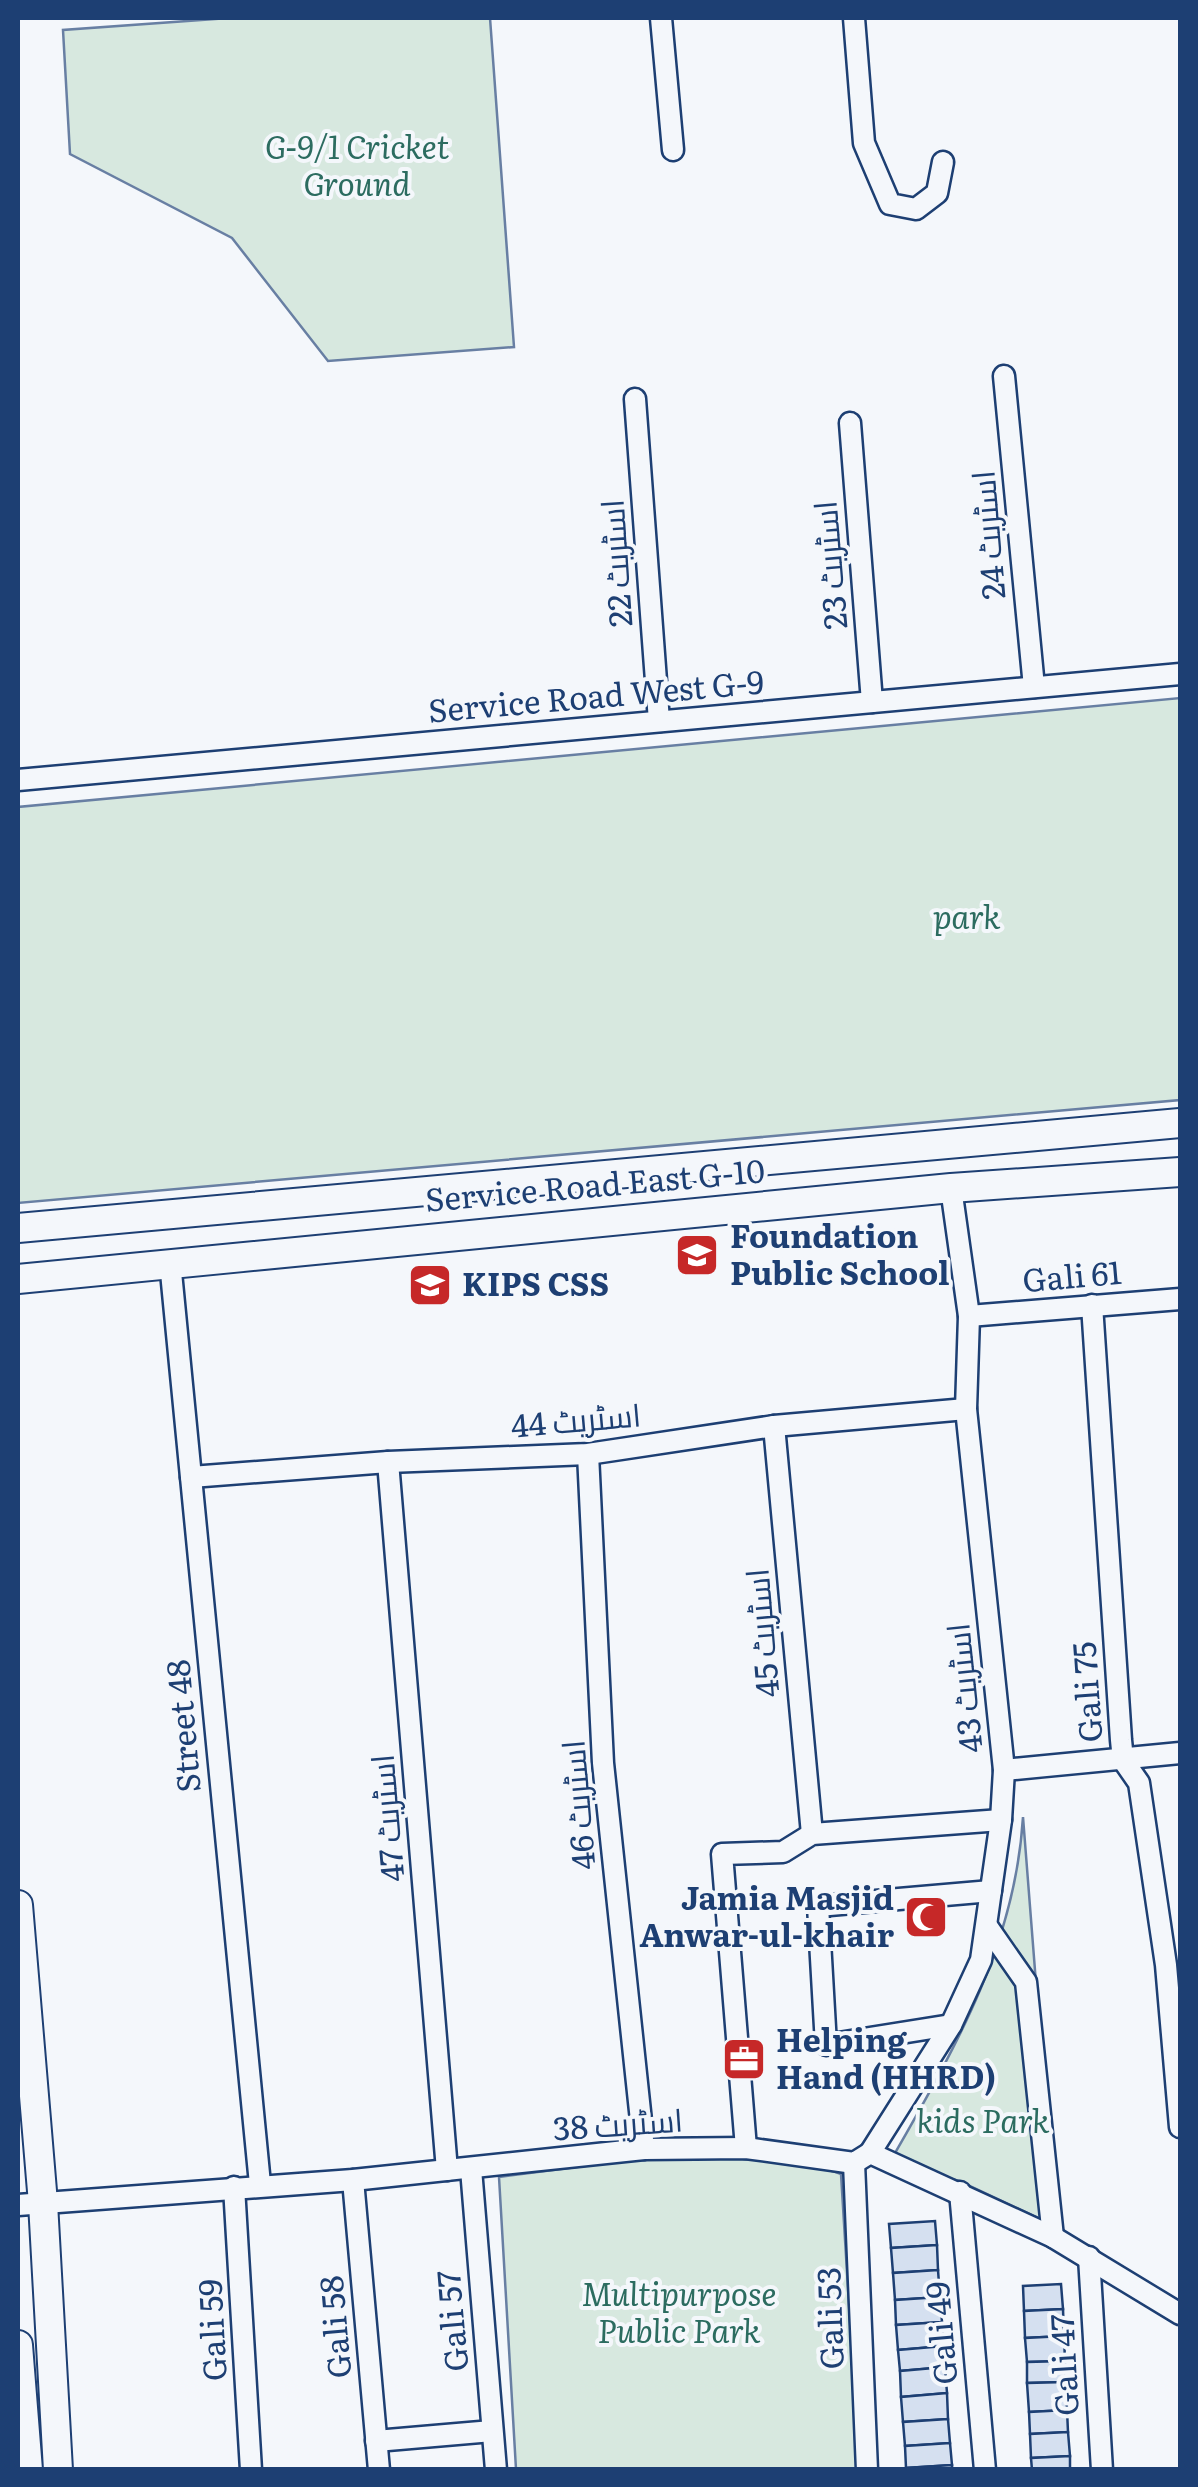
<svg xmlns="http://www.w3.org/2000/svg" width="1198" height="2487" font-family="Literata,Cairo,serif">
<rect width="100%" height="100%" fill="#f4f7fb"/>
<!-- green -->
<g fill="#d7e8df" stroke="#687fa3" stroke-width="2.5">
<polygon points="229,18 490,18 514,347 328,361 232,238 70,154 63,30"/>
<polygon points="1180,698 1180,1100 18,1203 18,807"/>
<path d="M1023,1817L1055,2226L959,2181L890,2162C953,2051 1015,1948 1023,1817Z"/>
<path d="M648,2158C706,2158 786,2155 841,2174L859,2469H516L499,2177Z"/>
</g>
<!-- building -->
<g fill="#d5e0f0" stroke="#1d3f73" stroke-width="2.5">
<polygon points="935,2221 937,2245 891,2248 889,2224"/>
<polygon points="937,2245 938,2270 893,2273 891,2248"/>
<polygon points="938,2270 940,2297 895,2300 893,2273"/>
<polygon points="1061,2284 1063,2309 1024,2311 1023,2286"/>
<polygon points="940,2297 942,2322 896,2325 895,2300"/>
<polygon points="1063,2309 1064,2336 1025,2338 1024,2311"/>
<polygon points="942,2322 944,2346 898,2350 896,2325"/>
<polygon points="1064,2336 1065,2361 1027,2362 1025,2338"/>
<polygon points="944,2346 945,2367 900,2371 898,2350"/>
<polygon points="1065,2361 1066,2382 1027,2383 1027,2362"/>
<polygon points="945,2367 947,2393 901,2397 900,2371"/>
<polygon points="1066,2382 1067,2410 1029,2412 1027,2383"/>
<polygon points="947,2393 948,2419 903,2422 901,2397"/>
<polygon points="1067,2410 1068,2432 1030,2434 1029,2412"/>
<polygon points="948,2419 950,2443 905,2446 903,2422"/>
<polygon points="1068,2432 1070,2456 1031,2458 1030,2434"/>
<polygon points="950,2443 952,2465 906,2468 905,2446"/>
<polygon points="1070,2456 1070,2469 1032,2470 1031,2458"/>
<polygon points="952,2465 952,2470 906,2470 906,2468"/>
</g>
<g fill="none" stroke-linecap="round" stroke-linejoin="round">
<!-- minor casing -->
<g stroke="#1d3f73" stroke-width="25">
<g id="minor">
<polyline points="661,18 673,150"/>
<polyline points="854,18 864,143 890,204 916,209 937,193 943,162"/>
<polyline points="1004,376 1034,687"/>
<polyline points="635,399 659,721"/>
<polyline points="850,423 872,702"/>
<polyline points="18,780 1180,674"/>
<polyline points="170,1262 260,2184"/>
<polyline points="1092,1305 1121,1740 1123,1760 1139,1783 1166,1965 1180,2127"/>
<polyline points="969,1316 1180,1299"/>
<polyline points="774,1426 812,1834"/>
<polyline points="588,1454 603,1763 644,2149"/>
<polyline points="388,1462 447,2170"/>
<polyline points="191,1477 388,1462 588,1454 774,1426 966,1409"/>
<polyline points="1004,1770 1180,1753"/>
<polyline points="987,1926 1026,1982 1053,2237"/>
<polyline points="951,2025 826,2045 818,1906 991,1891"/>
<polyline points="746,2148 722,1854 783,1852 812,1834 1001,1820"/>
<polyline points="870,2153 951,2025 981,1960 1001,1820 1004,1770 966,1409 969,1316 951,1188"/>
<polyline points="854,2163 867,2470"/>
<polyline points="471,2169 496,2470"/>
<polyline points="353,2180 379,2470"/>
<polyline points="234,2187 251,2470"/>
<polyline points="960,2192 985,2470"/>
<polyline points="18,2205 353,2180 644,2149 746,2148 854,2163 870,2153 1053,2237 1180,2314"/>
<polyline points="1089,2257 1102,2470"/>
<polyline points="376,2441 492,2431"/>
</g>
</g>
<!-- secondary casing -->
<g stroke="#1d3f73" stroke-width="32">
<g id="secondary">
<polyline points="18,1228 1180,1123"/>
<polyline points="18,1279 951,1188 1180,1172"/>
<polyline points="18,1905 43,2203 58,2470"/>
<polyline points="18,2345 28,2470"/>
</g>
</g>
<!-- minor -->
<use href="#minor" stroke="#f4f7fb" stroke-width="20"/>
<!-- secondary -->
<use href="#secondary" stroke="#f4f7fb" stroke-width="28"/>
</g>
<!-- icons -->
<defs>
<g id="school-square" transform="scale(2.25)"><rect x="-9" y="-9" width="18" height="18" rx="4" fill="#c62828" stroke="#f4f7fb"/><path d="M0-5L7-2L0 1L-7-2ZM-4 1L0 2.5L4 1V4Q0 6-4 4Z" fill="#fff"/></g>
<g id="mosque-square" transform="scale(2.25)"><rect x="-9" y="-9" width="18" height="18" rx="4" fill="#c62828" stroke="#f4f7fb"/><path d="M3.5-4.9A6 6 0 1 0 3.5 4.9A5 5 0 1 1 3.5-4.9Z" fill="#fff"/></g>
<g id="office-square" transform="scale(2.25)"><rect x="-9" y="-9" width="18" height="18" rx="4" fill="#c62828" stroke="#f4f7fb"/><path d="M-6-3h4V-5.5h4V-3h4V5H-6ZM-1-4.5V-3h2v-1.5ZM-6 0V1H6V0Z" fill="#fff"/></g>
</defs>
<g fill-rule="evenodd">
<use href="#school-square" x="697" y="1255"/>
<use href="#school-square" x="430" y="1285"/>
<use href="#mosque-square" x="926" y="1917"/>
<use href="#office-square" x="744" y="2059"/>
</g>
<g text-anchor="middle" stroke-width="8" stroke-linejoin="round" paint-order="stroke">
<!-- park labels -->
<g font-size="32" font-style="italic" fill="#2c6c60" stroke="#f4f7fb">
<text x="357" y="159">G-9/1 Cricket<tspan x="357" dy="37">Ground</tspan></text>
<text x="967" y="929">park</text>
<text x="983" y="2133">kids Park</text>
<text x="679" y="2306">Multipurpose<tspan x="679" dy="37">Public Park</tspan></text>
</g>
<!-- street labels -->
<g font-size="32" fill="#1d3f73" stroke="#f4f7fb">
<text transform="translate(989 535) rotate(-95)" y="11">اسٹریٹ 24</text>
<text transform="translate(617 563) rotate(-94)" y="11">اسٹریٹ 22</text>
<text transform="translate(831 565) rotate(-95)" y="11">اسٹریٹ 23</text>
<text transform="translate(596 697) rotate(-5)" y="11">Service Road West G-9</text>
<text transform="translate(595 1186) rotate(-5)" y="11">Service Road East G-10</text>
<text transform="translate(1072 1277) rotate(-5)" y="11">Gali 61</text>
<text transform="translate(576 1421) rotate(-5)" y="11">اسٹریٹ 44</text>
<text transform="translate(763 1633) rotate(-95)" y="11">اسٹریٹ 45</text>
<text transform="translate(965 1688) rotate(-96)" y="11">اسٹریٹ 43</text>
<text transform="translate(1088 1692) rotate(-94)" y="11">Gali 75</text>
<text transform="translate(184 1726) rotate(-95)" y="11">Street 48</text>
<text transform="translate(579 1805) rotate(-95)" y="11">اسٹریٹ 46</text>
<text transform="translate(388 1818) rotate(-95)" y="11">اسٹریٹ 47</text>
<text transform="translate(618 2125) rotate(-4)" y="11">اسٹریٹ 38</text>
<text transform="translate(831 2318) rotate(-92)" y="11">Gali 53</text>
<text transform="translate(453 2321) rotate(-95)" y="11">Gali 57</text>
<text transform="translate(336 2327) rotate(-95)" y="11">Gali 58</text>
<text transform="translate(213 2330) rotate(-93)" y="11">Gali 59</text>
<text transform="translate(942 2333) rotate(-95)" y="11">Gali 49</text>
<text transform="translate(1065 2365) rotate(-93)" y="11">Gali 47</text>
</g>
<!-- poi labels -->
<g font-size="32" font-weight="bold" fill="#1d3f73" stroke="#f4f7fb" text-anchor="start">
<text x="730" y="1248">Foundation<tspan x="730" dy="37">Public School</tspan></text>
<text x="462" y="1296">KIPS CSS</text>
<text x="894" y="1910" text-anchor="end">Jamia Masjid<tspan x="894" dy="37">Anwar-ul-khair</tspan></text>
<text x="776" y="2052">Helping<tspan x="776" dy="37">Hand (HHRD)</tspan></text>
</g>
</g>
<!-- border -->
<rect width="1198" height="2487" fill="none" stroke="#1d3f73" stroke-width="40"/>
</svg>
